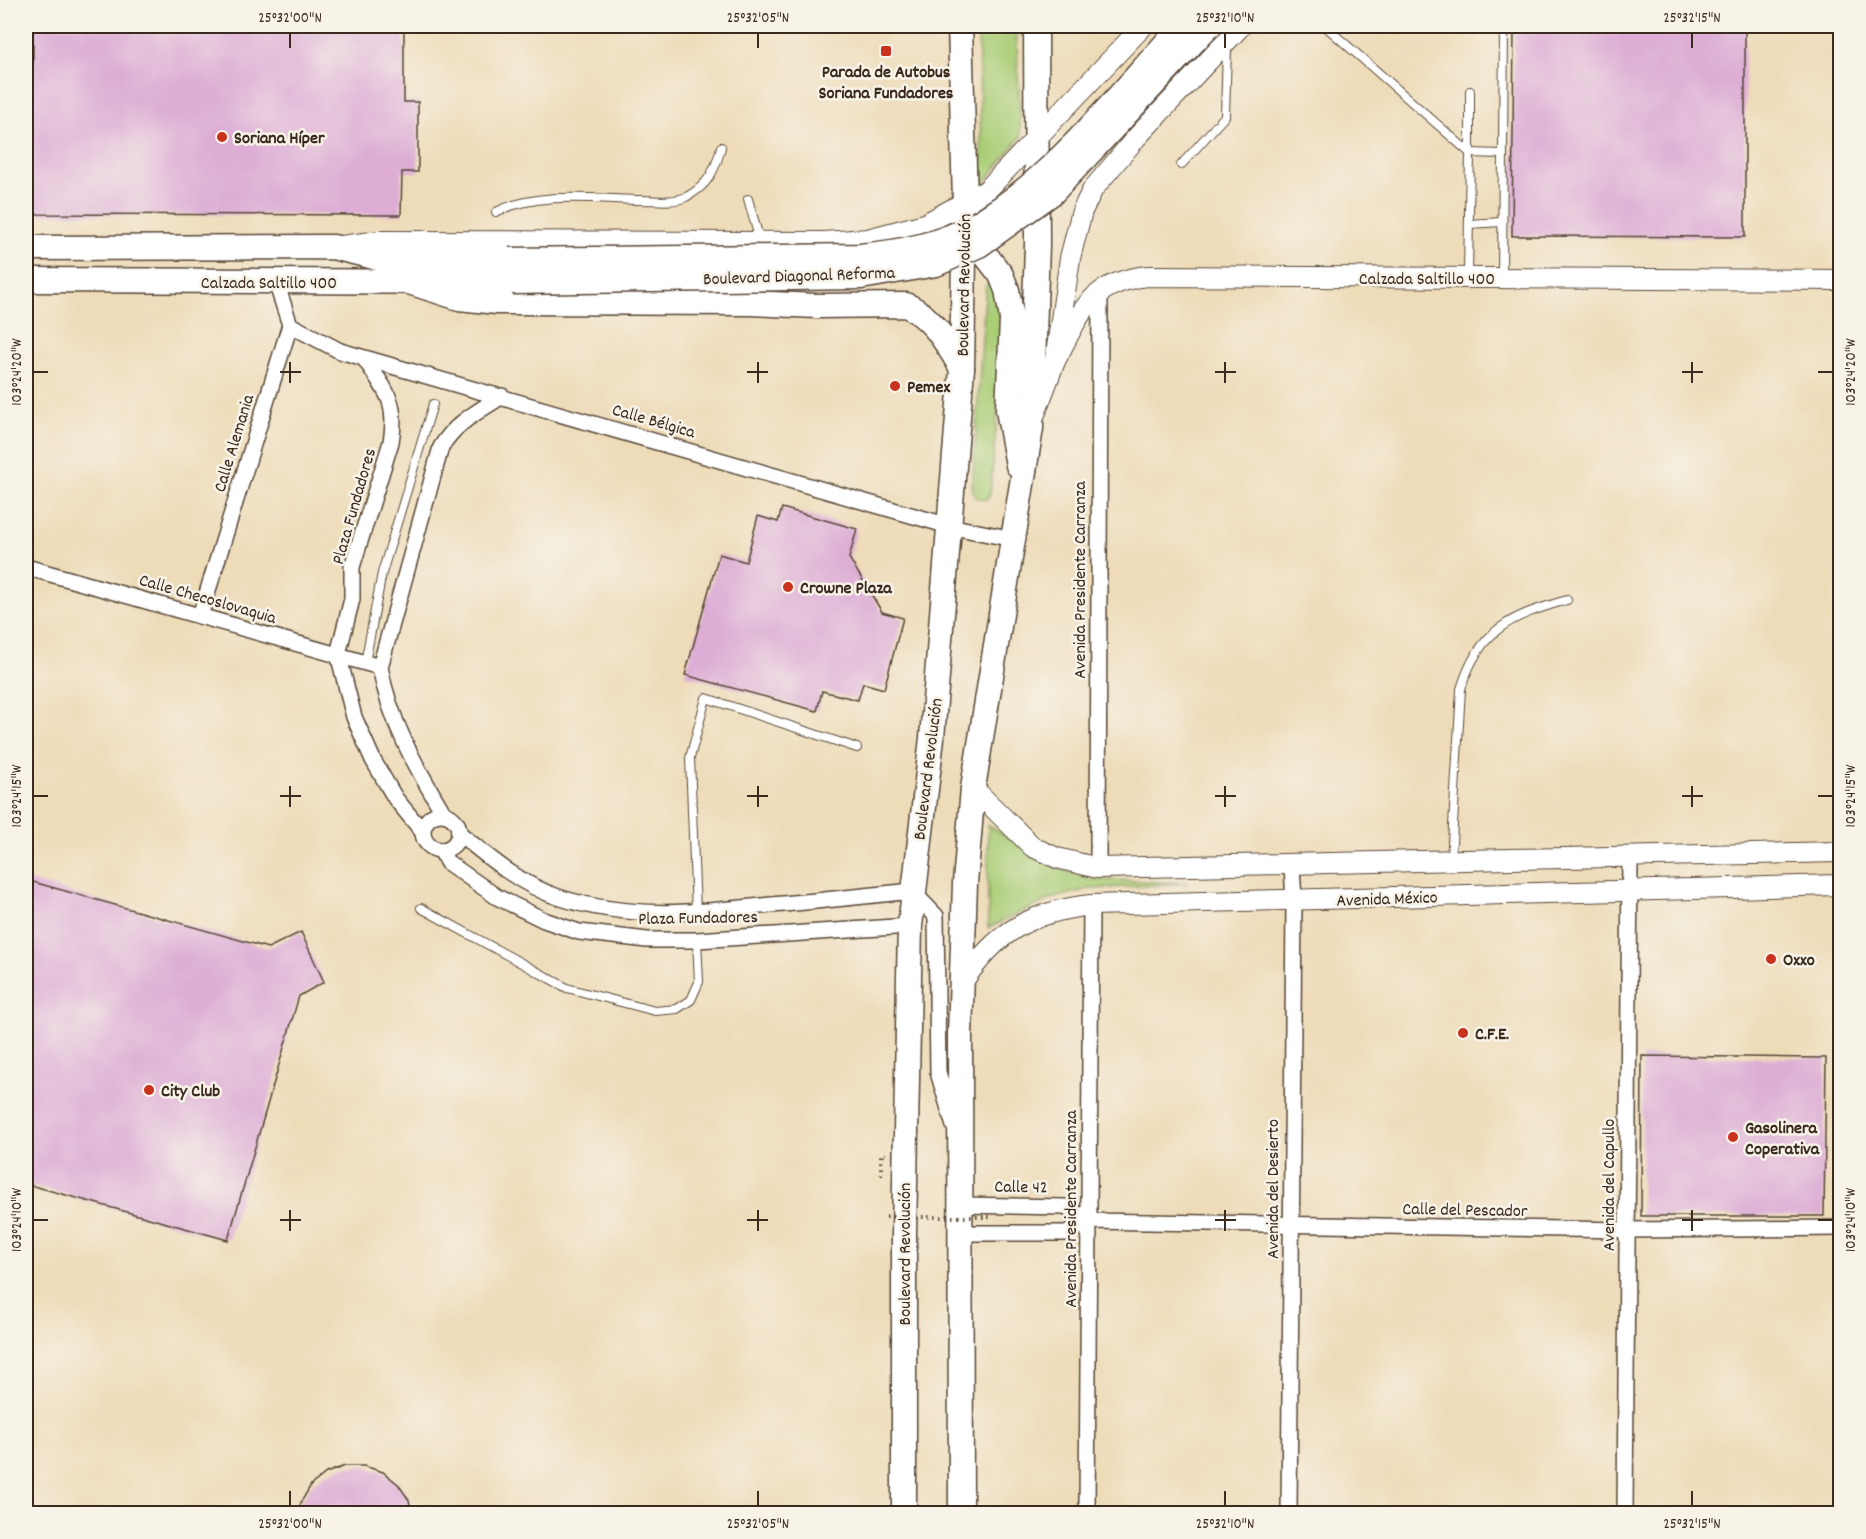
<svg xmlns="http://www.w3.org/2000/svg" width="1866" height="1539" font-family="Dekko,sans-serif">
<rect width="100%" height="100%" fill="#f7f3e8"/>
<filter id="ink" filterUnits="userSpaceOnUse"><feTurbulence type="fractalNoise" baseFrequency=".0167" numOctaves="2"/><feDisplacementMap in="SourceGraphic" scale="12" xChannelSelector="R" yChannelSelector="G"/><feConvolveMatrix kernelMatrix="1 2 1 2 8 2 1 2 1" color-interpolation-filters="sRGB"/></filter>
<filter id="wash" filterUnits="userSpaceOnUse"><feTurbulence type="fractalNoise" baseFrequency=".008" numOctaves="4" result="noise"/><feDisplacementMap in="SourceGraphic" scale="24" xChannelSelector="R" yChannelSelector="G"/><feGaussianBlur stdDeviation="1.35" result="paint"/><feColorMatrix in="noise" values="0 0 0 0 0 0 0 0 0 0 0 0 0 0 0 0 0 1.4 0 .05"/><feComposite in="paint" operator="in"/></filter>
<g filter="url(#wash)">
<rect width="100%" height="100%" fill="#eedcb9"/>
<!-- green -->
<g fill="#aacd76" stroke="#727c4a" stroke-width="1.5">
<polygon points="978,26 1016,26 1021,137 982,186"/>
<polygon points="989,283 993,283 1005,332 990,494 987,500 975,497 972,489 985,296 986,286"/>
<polygon points="988,825 1051,865 1089,879 1188,883 1089,889 1050,899 988,928"/>
</g>
<g id="blocks">
<!-- building -->
<g fill="#ddadd5">
<polygon points="33,26 404,26 404,102 418,102 418,172 402,172 401,215 26,214 26,66 33,66"/>
<polygon points="1514,26 1745,26 1745,237 1512,236"/>
<polygon points="782,508 857,529 849,558 882,612 903,618 884,689 863,683 858,700 822,691 817,711 685,675 719,554 746,562 758,516 778,522"/>
<polygon points="26,880 268,948 301,932 324,982 299,996 228,1240 26,1184"/>
<polygon points="1642,1056 1826,1058 1824,1216 1641,1216"/>
<polygon points="345,1466 364,1466 383,1472 398,1484 409,1500 412,1514 298,1514 301,1502 311,1485 326,1473"/>
</g>
</g>
</g>
<g filter="url(#ink)">
<use href="#blocks" fill-opacity="0" stroke="#564535" stroke-width="1.5"/>
<g fill="none" stroke-linecap="round" stroke-linejoin="round">
<!-- service casing -->
<g stroke="#564535" stroke-width="10">
<g id="service">
<polyline points="1325,26 1470,153 1468,277"/>
<polyline points="1470,91 1470,153 1503,154"/>
<polyline points="1181,165 1225,116 1227,48"/>
<polyline points="748,199 760,241"/>
<path d="M496,212C539,191 594,199 641,200C656,200 673,203 686,197C708,186 716,169 721,147"/>
<polyline points="1469,224 1502,222"/>
<polyline points="1502,276 1504,26"/>
<polyline points="365,663 382,573 433,404"/>
<path d="M1451,860L1461,689C1479,629 1511,616 1567,600"/>
<polyline points="421,908 567,988 655,1011 677,1009 691,1000 699,982 697,940"/>
<polyline points="696,913 690,758 706,698 857,748"/>
</g>
</g>
<!-- minor casing -->
<g stroke="#564535" stroke-width="18">
<g id="minor">
<polyline points="290,325 340,351 949,526 1013,539"/>
<path d="M364,358C386,391 398,401 391,442L352,567V599L338,654L354,717L373,760L395,798L422,831"/>
<polyline points="26,567 380,667"/>
<polyline points="200,616 290,325 276,282"/>
<circle cx="441" cy="832" r="18"/>
<path d="M444,814C416,767 390,722 380,667L441,447C456,422 478,412 502,396"/>
<path d="M459,833C489,858 521,885 558,897C627,920 700,913 771,905C818,901 865,896 912,891L936,916L938,1072L954,1126"/>
<polyline points="441,850 447,862 497,897 544,920 579,932 647,940 697,940 910,926"/>
<polyline points="1098,868 1100,292"/>
<polyline points="962,1205 1065,1207 1090,1221"/>
<polyline points="962,1233 1066,1233 1090,1221 1627,1230 1840,1228"/>
<polyline points="1087,1514 1091,905"/>
<polyline points="1289,1514 1294,901 1292,866"/>
<polyline points="1625,1514 1630,857"/>
</g>
</g>
<!-- tertiary casing -->
<g stroke="#564535" stroke-width="22">
<g id="tertiary">
<polyline points="341,246 380,241 823,242 868,239 925,224 987,190 1143,26"/>
<path d="M1055,361C1080,314 1089,282 1148,276L1840,280"/>
<polyline points="1035,414 1055,361 1070,258 1082,211 1093,189 1136,138 1241,26"/>
<polyline points="973,788 1033,847 1057,858 1098,868 1840,852"/>
<path d="M962,983C996,932 1030,912 1091,905L1840,885"/>
</g>
</g>
<!-- primary casing -->
<g stroke="#564535" stroke-width="27">
<g id="primary">
<polyline points="973,224 984,253 1001,275 1007,290 1012,319 1008,410 1018,465"/>
<polyline points="26,248 333,247 383,259 509,260"/>
<polyline points="26,280 512,282"/>
<path d="M409,282L459,298L497,302L751,303L817,306L906,305C934,318 946,343 962,368"/>
<polyline points="904,1514 904,1234 910,926 932,738 962,368 965,203 960,26"/>
<polyline points="961,1514 960,1035 965,883 973,788 1031,428 1037,245 1036,26"/>
</g>
</g>
<!-- path -->
<polyline stroke="#564535" stroke-width="4" stroke-dasharray="1.5 4.5" stroke-linecap="butt" points="881,1175 881,1154 886,1155"/>
<!-- service -->
<use href="#service" stroke="#fff" stroke-width="8"/>
<!-- minor -->
<use href="#minor" stroke="#fff" stroke-width="15"/>
<!-- tertiary -->
<use href="#tertiary" stroke="#fff" stroke-width="20"/>
<!-- primary -->
<use href="#primary" stroke="#fff" stroke-width="24"/>
<!-- primary-bridge casing -->
<g stroke="#564535" stroke-width="27" stroke-linecap="butt">
<g id="primary-bridge">
<path d="M509,260L860,256C900,252 940,245 975,225C1053,180 1121,92 1182,26"/>
<polyline points="512,282 861,277 936,264 979,245 1052,193 1208,26"/>
</g>
</g>
<!-- path-bridge -->
<polyline stroke="#564535" stroke-width="4" stroke-dasharray="1.5 4.5" stroke-linecap="butt" points="886,1217 990,1217"/>
<!-- primary-bridge -->
<use href="#primary-bridge" stroke="#fff" stroke-width="24"/>
</g>
</g>
<!-- ticks -->
<path fill="none" stroke="#3b2a1e" stroke-width="2" d="M290,33V48M758,33V48M1225,33V48M1692,33V48M290,362V383M758,362V383M1225,362V383M1692,362V383M33,372H48M280,372H301M747,372H768M1215,372H1236M1682,372H1703M1818,372H1833M290,786V807M758,786V807M1225,786V807M1692,786V807M33,796H48M280,796H301M747,796H768M1215,796H1236M1682,796H1703M1818,796H1833M290,1210V1231M758,1210V1231M1225,1210V1231M1692,1210V1231M33,1220H48M280,1220H301M747,1220H768M1215,1220H1236M1682,1220H1703M1818,1220H1833M290,1491V1506M758,1491V1506M1225,1491V1506M1692,1491V1506"/>
<!-- markers -->
<g fill="#c8321e" stroke="#f7f3e8" stroke-width="2">
<rect x="880" y="45" width="12" height="12" rx="3"/>
<circle cx="222" cy="137" r="6"/>
<circle cx="895" cy="386" r="6"/>
<circle cx="788" cy="587" r="6"/>
<circle cx="1771" cy="959" r="6"/>
<circle cx="1463" cy="1033" r="6"/>
<circle cx="149" cy="1090" r="6"/>
<circle cx="1733" cy="1137" r="6"/>
</g>
<g text-anchor="middle" stroke-width="5" stroke-linejoin="round" paint-order="stroke">
<!-- poi labels -->
<g font-size="18" font-weight="bold" fill="#3b2a1e" stroke="#f7f3e8" text-anchor="start">
<text x="886" y="77" text-anchor="middle">Parada de Autobus<tspan x="886" dy="21">Soriana Fundadores</tspan></text>
<text x="234" y="143">Soriana Híper</text>
<text x="907" y="392">Pemex</text>
<text x="800" y="593">Crowne Plaza</text>
<text x="1783" y="965">Oxxo</text>
<text x="1475" y="1039">C.F.E.</text>
<text x="161" y="1096">City Club</text>
<text x="1745" y="1133">Gasolinera<tspan x="1745" dy="21">Coperativa</tspan></text>
</g>
<!-- street labels -->
<g font-size="18" fill="#3b2a1e" stroke="#f7f3e8">
<text transform="translate(799 275) rotate(-2)" y="6">Boulevard Diagonal Reforma</text>
<text x="1427" y="284">Calzada Saltillo 400</text>
<text x="269" y="288">Calzada Saltillo 400</text>
<text transform="translate(963 285) rotate(-89)" y="6">Boulevard Revolución</text>
<text transform="translate(654 420) rotate(16)" y="6">Calle Bélgica</text>
<text transform="translate(233 443) rotate(-73)" y="6">Calle Alemania</text>
<text transform="translate(353 506) rotate(-74)" y="6">Plaza Fundadores</text>
<text transform="translate(1079 580) rotate(-90)" y="6">Avenida Presidente Carranza</text>
<text transform="translate(208 598) rotate(16)" y="6">Calle Checoslovaquia</text>
<text transform="translate(927 769) rotate(-83)" y="6">Boulevard Revolución</text>
<text transform="translate(1387 898) rotate(-2)" y="6">Avenida México</text>
<text transform="translate(698 917) rotate(-1)" y="6">Plaza Fundadores</text>
<text transform="translate(1608 1185) rotate(-90)" y="6">Avenida del Capullo</text>
<text transform="translate(1021 1186) rotate(1)" y="6">Calle 42</text>
<text transform="translate(1272 1189) rotate(-90)" y="6">Avenida del Desierto</text>
<text transform="translate(1070 1209) rotate(-90)" y="6">Avenida Presidente Carranza</text>
<text transform="translate(1465 1209) rotate(1)" y="6">Calle del Pescador</text>
<text transform="translate(904 1254) rotate(-90)" y="6">Boulevard Revolución</text>
</g>
</g>
<!-- margin -->
<rect width="1866" height="1539" fill="none" stroke="#f7f3e8" stroke-width="66"/>
<rect x="33" y="33" width="1800" height="1473" fill="none" stroke="#3b2a1e" stroke-width="2"/>
<g font-size="15" text-anchor="middle" fill="#3b2a1e">
<text x="290" y="22">25°32'00"N</text>
<text x="758" y="22">25°32'05"N</text>
<text x="1225" y="22">25°32'10"N</text>
<text x="1692" y="22">25°32'15"N</text>
<text transform="translate(1850 372) rotate(-90)" y="5">103°24'20"W</text>
<text transform="translate(16 372) rotate(-90)" y="5">103°24'20"W</text>
<text transform="translate(1850 796) rotate(-90)" y="5">103°24'15"W</text>
<text transform="translate(16 796) rotate(-90)" y="5">103°24'15"W</text>
<text transform="translate(16 1220) rotate(-90)" y="5">103°24'10"W</text>
<text transform="translate(1850 1220) rotate(-90)" y="5">103°24'10"W</text>
<text x="290" y="1528">25°32'00"N</text>
<text x="758" y="1528">25°32'05"N</text>
<text x="1225" y="1528">25°32'10"N</text>
<text x="1692" y="1528">25°32'15"N</text>
</g>
</svg>
